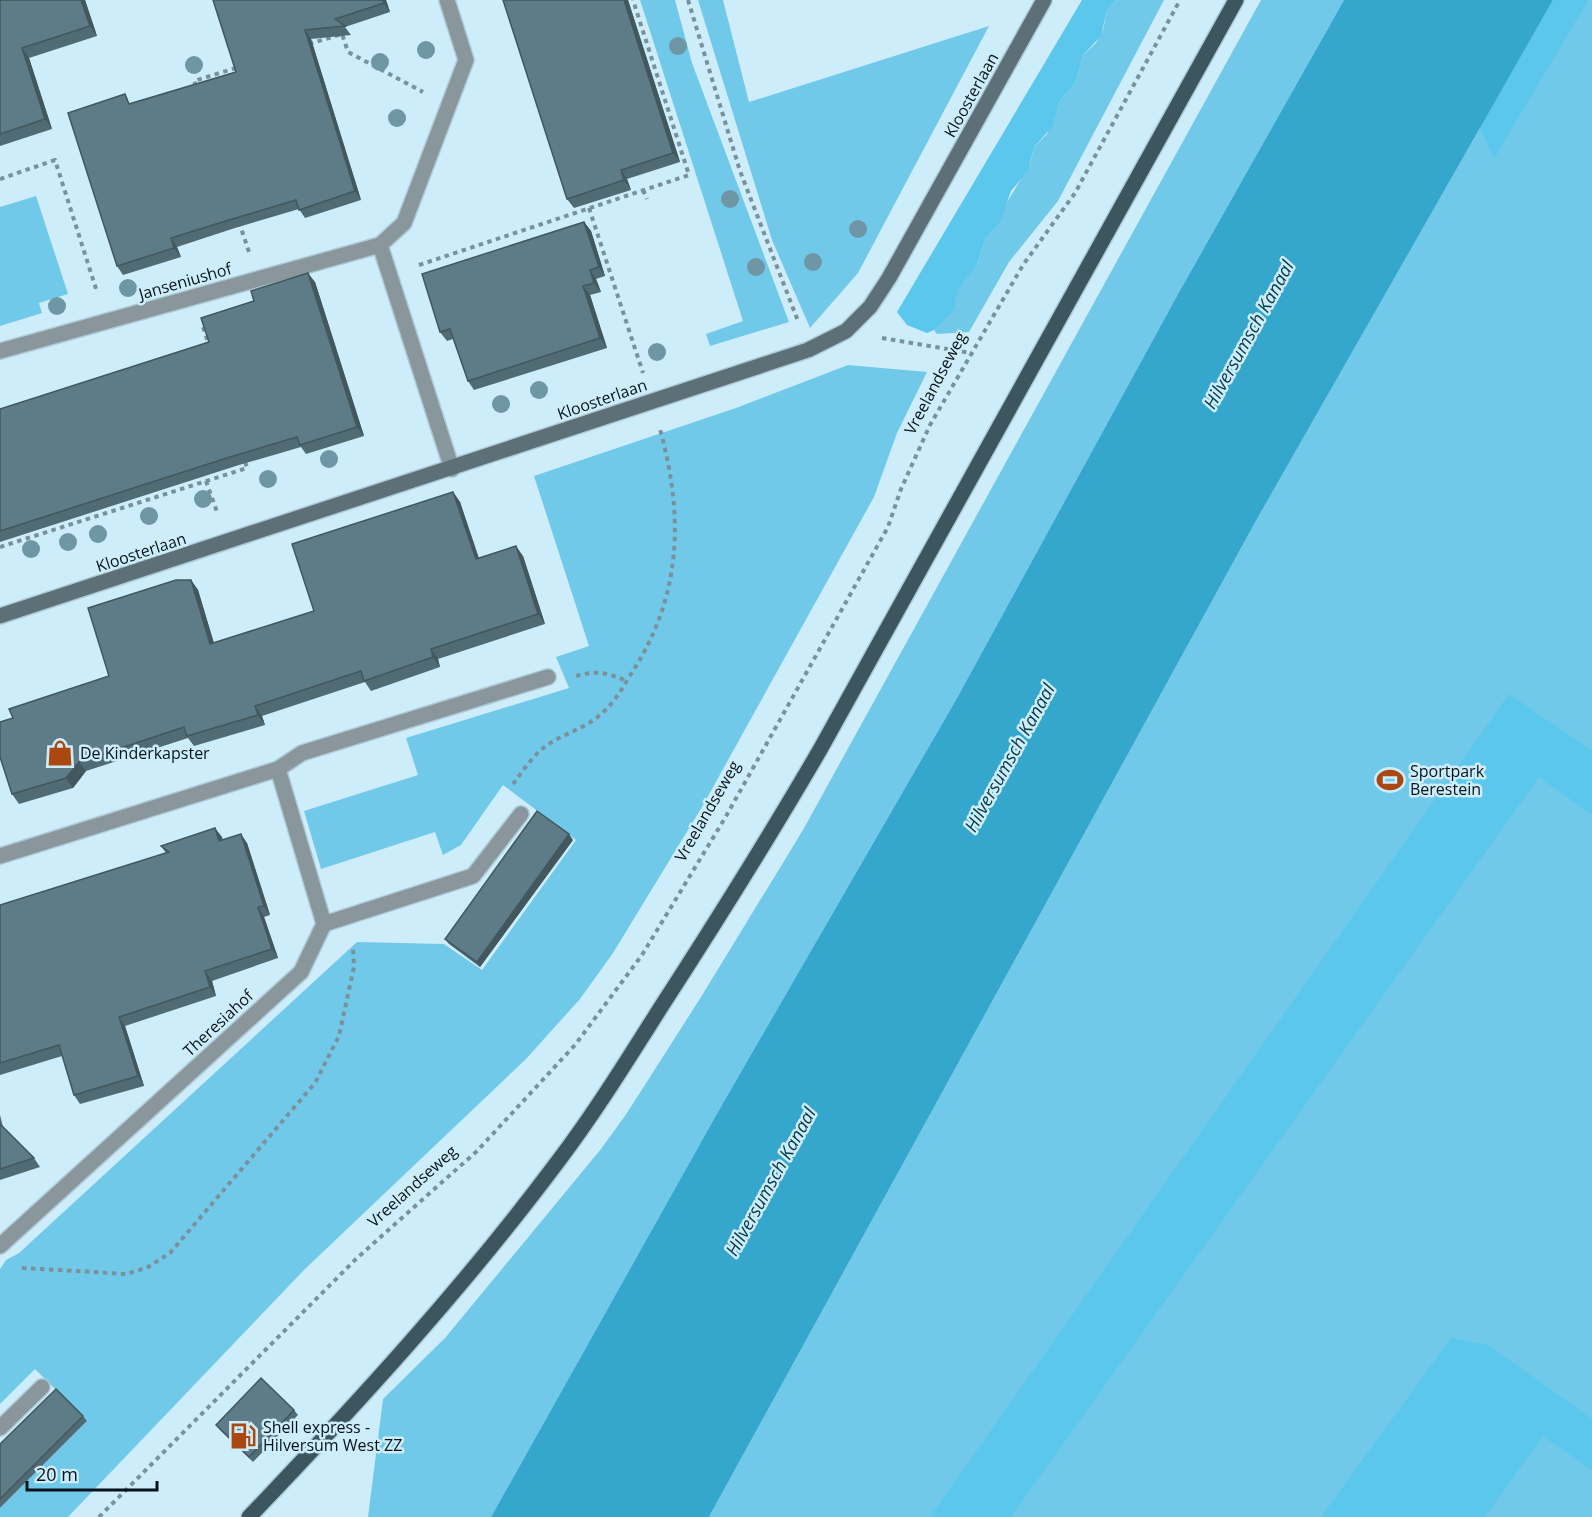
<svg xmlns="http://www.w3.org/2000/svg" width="1592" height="1517" font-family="'Open Sans',sans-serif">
<rect width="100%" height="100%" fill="#cdedfa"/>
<!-- green -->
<g fill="#71c9ea">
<polygon points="640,0 675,0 692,63 789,322 710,346 706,334 743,321"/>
<polygon points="698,0 723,0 749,102 989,26 858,273 810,328 772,240"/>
<polygon points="1116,0 1164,0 1058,201 1009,262 969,332 937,334 934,330 962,282 977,265 986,237 1030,164 1034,147 1047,134 1059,102 1076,82 1083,55 1096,43 1103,30 1107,10"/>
<polygon points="1261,0 1344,0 1178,294 957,698 719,1110 491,1517 368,1517 383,1399 445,1338 601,1149 627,1113 701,997 803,830"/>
<polygon points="1553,0 1592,0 1592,1517 709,1517 1257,519"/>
<polygon points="36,196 68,294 39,303 42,313 0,326 0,207"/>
<polygon points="848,365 927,372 897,433 874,497 702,807 613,953 580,999 526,1059 305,1269 68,1517 0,1517 0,1508 87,1421 35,1369 0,1404 0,1269 6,1260 19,1253 357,942 444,944 482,970 576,840 503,785 461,845 443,855 435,832 321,869 304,811 418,775 406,738 569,688 556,657 589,646 534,476 736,408"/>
</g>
<!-- forest -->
<g fill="#5bc7ec">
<polygon points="1082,0 1116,0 1107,10 1101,36 1083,55 1076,82 1059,102 1052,127 1034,147 1028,171 1011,191 1000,222 986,237 977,265 958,289 953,311 934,330 927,333 907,325 897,312"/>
<polygon points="1553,0 1588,0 1494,159 1480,127"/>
<polygon points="1509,694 1592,751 1592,815 1539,777 1011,1517 930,1517"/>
<polygon points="1451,1338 1488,1345 1592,1419 1592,1470 1543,1436 1485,1517 1321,1517"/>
</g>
<!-- water -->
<polygon fill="#36a7cc" points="1344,0 1553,0 1257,519 709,1517 491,1517 719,1110 957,698 1178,294"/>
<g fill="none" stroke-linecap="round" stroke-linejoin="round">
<!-- lane casing -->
<g stroke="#adcad6" stroke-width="18">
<g id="lane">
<polyline points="324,924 473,876 521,814"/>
<polyline points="0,1428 42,1387"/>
</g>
</g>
<!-- street casing -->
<g stroke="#adcad6" stroke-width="18">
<g id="street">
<polyline points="380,245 452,469"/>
<polyline points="0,351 380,245 404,223 466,60 447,0"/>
<polyline points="278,769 302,753 548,677"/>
<polyline points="0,856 278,769 324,924 301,972 0,1246"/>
</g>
</g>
<!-- secondary casing -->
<g stroke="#adcad6" stroke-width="18">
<polyline id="secondary" points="0,616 808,350 846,331 870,307 889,278 1044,0"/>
</g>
<!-- primary casing -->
<g stroke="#adcad6" stroke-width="18">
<path id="primary" d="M249,1517C358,1403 465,1286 559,1160C596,1111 628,1059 661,1007C716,922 770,836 821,748L1236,0"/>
</g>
<!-- path -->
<g stroke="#7a919b" stroke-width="4" stroke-dasharray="4.5 4.5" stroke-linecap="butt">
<polyline points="688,0 740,171 798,321"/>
<polyline points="309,44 342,34 348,52 423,92"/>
<polyline points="196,86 194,81 239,67"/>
<polyline points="0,179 55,160 97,292"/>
<polyline points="643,190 647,199"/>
<polyline points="589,208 643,373"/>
<polyline points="239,222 249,252"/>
<polyline points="419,265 689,175 633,0"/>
<polyline points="203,327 209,345"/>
<polyline points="882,338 971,353"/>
<polyline points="206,481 217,512"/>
<polyline points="0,547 247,468 244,458"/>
<path d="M576,676C597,670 608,673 627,681"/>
<path d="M513,784C523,771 532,756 546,746C562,734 585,729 601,714C614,703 622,689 631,674C682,596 684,517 660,429"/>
<polyline points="22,1268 127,1274 148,1267 170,1253 315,1083 339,1036 354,967 353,947"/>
<polyline points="99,1517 356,1259 477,1151 575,1045 642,955 725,818 888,527 901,489 930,425 1023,265 1075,193 1180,0"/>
</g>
<!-- lane -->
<use href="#lane" stroke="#89969c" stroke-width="15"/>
<!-- street -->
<use href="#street" stroke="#89969c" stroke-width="15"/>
<!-- secondary -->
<use href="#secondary" stroke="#5d7078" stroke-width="15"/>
<!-- primary -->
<use href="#primary" stroke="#3d555e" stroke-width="15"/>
</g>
<!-- trees -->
<g fill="#6e96a4">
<circle cx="678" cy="46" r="9"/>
<circle cx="426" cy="50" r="9"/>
<circle cx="380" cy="62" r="9"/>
<circle cx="194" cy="65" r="9"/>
<circle cx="397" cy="118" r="9"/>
<circle cx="730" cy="199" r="9"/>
<circle cx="858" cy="229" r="9"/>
<circle cx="813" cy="262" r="9"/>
<circle cx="756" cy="267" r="9"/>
<circle cx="128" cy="288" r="9"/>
<circle cx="57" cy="306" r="9"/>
<circle cx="657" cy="352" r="9"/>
<circle cx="539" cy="390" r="9"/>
<circle cx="501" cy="404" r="9"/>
<circle cx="329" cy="459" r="9"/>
<circle cx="268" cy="479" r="9"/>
<circle cx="203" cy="499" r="9"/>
<circle cx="149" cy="516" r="9"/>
<circle cx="98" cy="534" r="9"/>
<circle cx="68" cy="542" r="9"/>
<circle cx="31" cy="549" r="9"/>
</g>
<!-- wall -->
<g fill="#516b74">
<polygon points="0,0 85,0 97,36 29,58 52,129 0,146"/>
<polygon points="213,0 386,0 390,12 345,27 351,35 311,39 361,200 305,218 299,209 235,228 177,247 181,257 123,275 117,266 131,103 236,72"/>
<polygon points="628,0 680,162 627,179 631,190 574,208 567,199"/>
<polygon points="584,222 591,231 605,276 596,279 601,292 590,295 607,348 474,390 468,381 453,339 447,341 440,332"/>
<polygon points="315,282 364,436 306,454 301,447 239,465 0,542 0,409 209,342"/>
<polygon points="453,492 460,502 479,558 523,556 545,624 438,659 440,667 371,691 365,682 262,716 265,725 194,746 188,738 86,771 73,788 19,804 12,794 13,718 109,676 191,580 198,590 214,643 314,611"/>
<polygon points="222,837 222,840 247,843 270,915 264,917 278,958 212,981 216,996 125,1026 144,1086 80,1104 74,1095 62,1056 0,1075 0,905 166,853 161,846"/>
<polygon points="573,840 480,967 449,944 445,939"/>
<polygon points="0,1115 3,1127 34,1158 40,1167 0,1180"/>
<polygon points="294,1410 298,1415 253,1462 220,1430 216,1425"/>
<polygon points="83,1416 87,1421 0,1508 0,1444"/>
</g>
<!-- shaded-wall -->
<g fill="#42575e">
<polygon points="81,0 85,0 97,36 90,26"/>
<polygon points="383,0 386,0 390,12 384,3"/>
<polygon points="624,0 628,0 680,162 673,153"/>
<polygon points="305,30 311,39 361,200 355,191"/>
<polygon points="22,48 29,58 52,129 45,119"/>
<polygon points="621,170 627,179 631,190 624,180"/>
<polygon points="584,222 591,231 605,276 599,267"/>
<polygon points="171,238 177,247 181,257 174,248"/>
<polygon points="590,270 596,279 601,292 594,283"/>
<polygon points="308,273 315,282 364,436 357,427"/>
<polygon points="583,286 590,295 607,348 600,338"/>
<polygon points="453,492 460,502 482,569 476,559"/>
<polygon points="516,546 523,556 545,624 538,614"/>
<polygon points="191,580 198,590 217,654 210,644"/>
<polygon points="431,649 438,659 440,667 433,657"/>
<polygon points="255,706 262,716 265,725 258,715"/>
<polygon points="79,762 86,771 73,788 66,778"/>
<polygon points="215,828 222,837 226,850 219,841"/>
<polygon points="241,834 247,843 270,915 264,906"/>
<polygon points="569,834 573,840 480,967 477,962"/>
<polygon points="258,907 264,917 278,958 272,949"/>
<polygon points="205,971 212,981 216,996 210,987"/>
<polygon points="119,1017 125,1026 144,1086 138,1076"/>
</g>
<!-- building -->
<g fill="#5e7c87" stroke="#42575e" stroke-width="1.5">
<polygon points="0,0 81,0 90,26 22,48 45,119 0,134"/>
<polygon points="213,0 383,0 384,3 335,19 345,26 305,30 355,191 299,210 296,200 229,220 171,238 174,248 117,266 68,113 125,94 129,104 236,72"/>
<polygon points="503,0 624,0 673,153 621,170 624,180 567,199"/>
<polygon points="584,222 599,267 590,270 594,283 583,286 600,338 468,381 450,329 440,332 422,274"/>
<polygon points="308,273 357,427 300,445 297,437 233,456 0,531 0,409 209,342 201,318 254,301 251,291"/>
<polygon points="453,492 476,559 516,546 538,614 431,649 433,657 364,681 361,671 255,706 258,715 187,736 184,727 79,762 66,778 12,794 0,757 0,722 13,718 9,709 109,676 88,608 176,580 191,580 210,644 314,611 292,544"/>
<polygon points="537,811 569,834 477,962 445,939"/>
<polygon points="215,828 219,841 241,834 264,906 258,907 272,949 205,971 210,987 119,1017 138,1076 74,1095 59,1045 0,1063 0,905 169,852 161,846"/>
<polygon points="0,1124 34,1158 0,1169"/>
<polygon points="261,1378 294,1410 249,1457 216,1425"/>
<polygon points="56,1389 83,1416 0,1499 0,1444"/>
</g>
<!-- icons -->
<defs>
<g id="shop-bare" transform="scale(2.07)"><path d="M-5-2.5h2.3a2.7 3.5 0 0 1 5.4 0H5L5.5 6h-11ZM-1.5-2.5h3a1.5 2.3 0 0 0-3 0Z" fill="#ab4811" stroke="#cdedfa" stroke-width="2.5" paint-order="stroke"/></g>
<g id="stadium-bare" transform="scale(2.07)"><path d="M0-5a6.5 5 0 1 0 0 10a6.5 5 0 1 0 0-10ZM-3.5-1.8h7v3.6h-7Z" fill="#ab4811" stroke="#cdedfa" stroke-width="2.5" paint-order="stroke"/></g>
<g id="fuel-bare" transform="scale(2.07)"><path d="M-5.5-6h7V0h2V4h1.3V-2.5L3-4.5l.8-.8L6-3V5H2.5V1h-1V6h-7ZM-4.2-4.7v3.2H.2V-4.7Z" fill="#ab4811" stroke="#cdedfa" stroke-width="2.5" paint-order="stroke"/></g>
</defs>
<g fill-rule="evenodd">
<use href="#shop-bare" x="60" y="753"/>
<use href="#stadium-bare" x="1390" y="780"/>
<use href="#fuel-bare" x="243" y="1436"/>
</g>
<g text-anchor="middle" stroke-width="5" stroke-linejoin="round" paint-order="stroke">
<!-- street labels -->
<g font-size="16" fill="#081318" stroke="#cdedfa">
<text transform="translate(971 95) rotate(-61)" y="6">Kloosterlaan</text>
<text transform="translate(185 281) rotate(-16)" y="6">Janseniushof</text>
<text transform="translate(935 383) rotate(-62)" y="6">Vreelandseweg</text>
<text transform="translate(602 399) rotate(-19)" y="6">Kloosterlaan</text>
<text transform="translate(141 552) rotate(-18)" y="6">Kloosterlaan</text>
<text transform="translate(707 811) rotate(-60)" y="6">Vreelandseweg</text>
<text transform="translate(218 1023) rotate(-43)" y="6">Theresiahof</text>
<text transform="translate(412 1186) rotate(-42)" y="6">Vreelandseweg</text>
</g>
<!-- poi labels -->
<g font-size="16" fill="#081318" stroke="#cdedfa" text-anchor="start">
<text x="80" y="759">De Kinderkapster</text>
<text x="1410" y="777">Sportpark<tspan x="1410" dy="18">Berestein</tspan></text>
<text x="263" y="1433">Shell express -<tspan x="263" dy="18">Hilversum West ZZ</tspan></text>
</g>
<!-- water labels -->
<g font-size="18" font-style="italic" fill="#053948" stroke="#cdedfa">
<text transform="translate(1249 335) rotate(-61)" y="6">Hilversumsch Kanaal</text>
<text transform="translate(1010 758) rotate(-61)" y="6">Hilversumsch Kanaal</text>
<text transform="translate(771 1182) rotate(-61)" y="6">Hilversumsch Kanaal</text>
</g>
</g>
<!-- scale -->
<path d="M27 1481v9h130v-9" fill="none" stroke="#081318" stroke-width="3"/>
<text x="36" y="1481" font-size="18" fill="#081318" stroke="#cdedfa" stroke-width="4.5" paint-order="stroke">20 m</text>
</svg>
